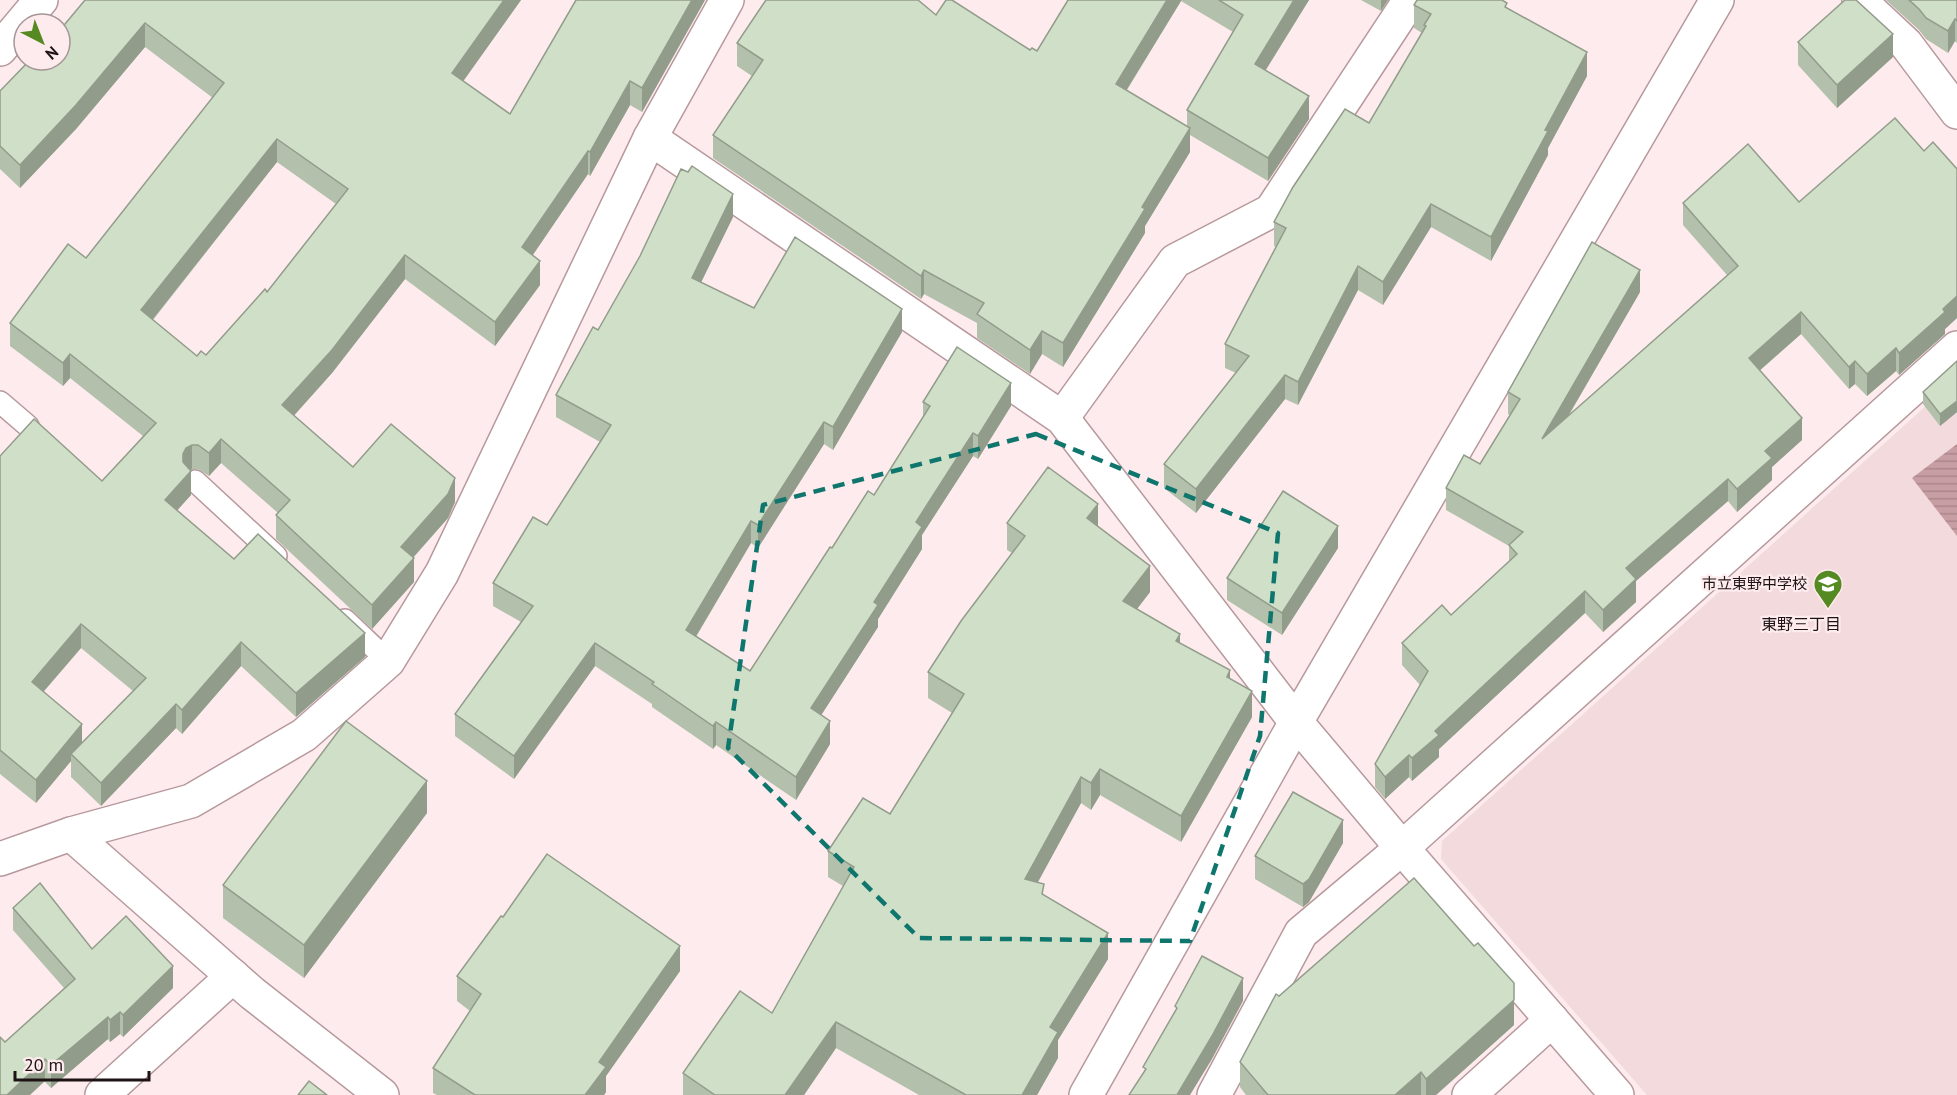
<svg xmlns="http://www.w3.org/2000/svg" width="1957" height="1095" font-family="'PT Sans','Noto Sans JP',sans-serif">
<defs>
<pattern id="water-rules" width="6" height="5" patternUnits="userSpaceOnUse" patternTransform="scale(1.5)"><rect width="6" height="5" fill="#c79ea3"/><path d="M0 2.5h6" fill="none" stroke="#aa878b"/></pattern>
</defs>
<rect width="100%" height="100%" fill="#feebed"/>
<!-- built -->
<polygon fill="#f2dadd" points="1957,378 1957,1095 1647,1095 1441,859 1442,841"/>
<!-- water -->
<polygon fill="url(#water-rules)" points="1957,444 1957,536 1912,478"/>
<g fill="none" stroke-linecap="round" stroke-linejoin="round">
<!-- lane casing -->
<g stroke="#b7999d" stroke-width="24">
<g id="lane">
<polyline points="0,402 28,426"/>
<polyline points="195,481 276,556"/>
<polyline points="345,620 388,661"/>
</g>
</g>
<!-- street casing -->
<g stroke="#b7999d" stroke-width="36">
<g id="street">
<polyline points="1859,0 1906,44 1957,112"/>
<polyline points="0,49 41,0"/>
<polyline points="650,138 1062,418 1296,722 1402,848 1617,1095"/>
<polyline points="1062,418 1175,261 1271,211 1410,0"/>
<polyline points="71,834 252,993 382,1095"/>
<polyline points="0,859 71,834 191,801 304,735 388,661 442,573 650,138 727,0"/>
<polyline points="102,1095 233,976"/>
<polyline points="1086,1095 1296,722 1717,0"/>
<polyline points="1214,1095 1301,933 1402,848 1957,348"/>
<polyline points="1469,1095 1552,1020"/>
</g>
</g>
<!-- lane -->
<use href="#lane" stroke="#fff" stroke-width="21"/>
<!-- street -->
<use href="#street" stroke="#fff" stroke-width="33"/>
</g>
<!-- wall -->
<g fill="#b3c0ab" fill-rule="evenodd">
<path d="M85,0H521L463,81L510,114L705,0L642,112L630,105L590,176L588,174L532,255L540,285L495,346L405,279L332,373L294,415L353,467L455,502L448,518L413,558L414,582L372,629L276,539V515L278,513L221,463L209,476L198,469H192L190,470L191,495L177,510L234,559L365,657L296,717L241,666L182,734L176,728L101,806L71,777V761L36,803L0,774V456L102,481L143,436L70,378L63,386L10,346V323L86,258L213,98L145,47L76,129L20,188L0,169V91L32,63ZM277,162L336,204L267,292L206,355L197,356L153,320ZM81,648L133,691L82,743L44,691Z"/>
<path d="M1068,0H1309L1266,70L1309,119L1268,181L1190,135V152L1145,226V233L1063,367L1042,354L1030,374L977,338V323L924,294L921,299L713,158V135L752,76L737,66V43L936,15L1030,50L1037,51ZM1181,1L1233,32L1187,110V126L1127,90Z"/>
<polygon points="1361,0 1388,0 1381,11"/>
<polygon points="1886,0 1957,0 1957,43 1955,41 1948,53 1926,39 1919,30"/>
<polygon points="1414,5 1507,8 1587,76 1548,148 1548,155 1491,261 1431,227 1383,305 1358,290 1298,405 1285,399 1196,513 1164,488 1164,464 1236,373 1225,368 1225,344 1276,247 1274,246 1274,222 1369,123 1422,33 1414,28"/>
<polygon points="1798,42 1893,57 1837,108 1798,65"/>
<polygon points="1924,151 1957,169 1957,318 1945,329 1945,334 1899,375 1896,371 1867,396 1855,384 1849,389 1801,334 1760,370 1802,440 1772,467 1772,480 1737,512 1728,501 1636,581 1636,602 1603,632 1585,613 1439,749 1439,757 1412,781 1409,777 1385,799 1375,787 1375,764 1420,685 1402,665 1402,643 1451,615 1509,562 1509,546 1446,510 1446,488 1480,464 1510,415 1508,414 1508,392 1640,292 1569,415 1727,275 1683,225 1683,203 1799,202"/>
<polygon points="733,217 701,282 754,308 902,332 833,450 824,444 758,548 751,543 696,637 750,671 832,548 874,495 923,417 923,402 1011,406 978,459 973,456 922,535 922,549 878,619 878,627 821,715 830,744 796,800 716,745 713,749 652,707 652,704 595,666 514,779 455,736 455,714 521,622 493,606 493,583 547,525 600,442 556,417 556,395 598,330"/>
<polygon points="1957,361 1957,412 1940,426 1923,404 1923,392"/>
<polygon points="1007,523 1098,526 1150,592 1137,609 1180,643 1230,679 1252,717 1181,842 1100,795 1091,810 1081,803 1037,882 1044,895 1108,959 1058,1040 1058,1058 1037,1095 919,1095 836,1048 804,1095 683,1095 683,1073 772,1013 843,886 828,877 828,851 890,814 952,713 928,698 928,672 1012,553 1007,550"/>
<polygon points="1338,548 1282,635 1227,600 1227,578"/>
<polygon points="427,813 304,978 223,918 223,885"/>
<polygon points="1343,843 1309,902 1303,907 1255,879 1255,856"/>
<polygon points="13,908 92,949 173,988 123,1037 120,1034 110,1042 108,1039 51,1088 5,1042 64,988 13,930"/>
<polygon points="503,917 680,971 606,1076 606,1092 604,1095 437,1095 433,1093 433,1068 470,1011 457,1001 457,976"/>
<polygon points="1279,996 1514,1025 1436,1095 1246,1095 1240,1087 1240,1062"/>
</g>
<!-- shaded-wall -->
<g fill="#929c8b">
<polygon points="504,0 521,0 452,97 452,73"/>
<polygon points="692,0 705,0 642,112 642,88"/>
<polygon points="1167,0 1181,0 1181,1 1116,107 1116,84"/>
<polygon points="1294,0 1309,0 1255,87 1255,64"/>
<polygon points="1381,0 1388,0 1381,11"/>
<polygon points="1955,19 1955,41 1948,53 1948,31"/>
<polygon points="145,23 145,47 76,129 20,188 20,165"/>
<polygon points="1893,34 1893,57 1837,108 1837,85"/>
<polygon points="1587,52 1587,76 1548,148 1548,155 1491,261 1491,237 1545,130"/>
<polygon points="630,81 630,105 590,176 590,152"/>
<polygon points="1309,96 1309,119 1268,181 1268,158"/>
<polygon points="1190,128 1190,152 1145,226 1145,233 1063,367 1063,343 1142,207"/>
<polygon points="277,139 277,162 141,334 141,310"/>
<polygon points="588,151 588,174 522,271 522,247"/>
<polygon points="733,194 733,217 692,301 692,278"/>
<polygon points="1431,204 1431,227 1383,305 1383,282"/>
<polygon points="405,255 405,279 332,373 282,429 282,405"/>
<polygon points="540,261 540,285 495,346 495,322"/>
<polygon points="1358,266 1358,290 1298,405 1298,382"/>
<polygon points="924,270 924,294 921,299 921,276"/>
<polygon points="1640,270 1640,292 1542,461 1542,439"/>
<polygon points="1957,296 1957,318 1945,329 1945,334 1899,375 1899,353"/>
<polygon points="902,309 902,332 833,450 833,427"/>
<polygon points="1801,312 1801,334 1749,380 1749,358"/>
<polygon points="1042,331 1042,354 1030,374 1030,350"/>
<polygon points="1896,348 1896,371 1867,396 1867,374"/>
<polygon points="70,354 70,378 63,386 63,363"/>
<polygon points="1855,361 1855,384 1849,389 1849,367"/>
<polygon points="1285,375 1285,399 1196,513 1196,489"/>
<polygon points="1011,383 1011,406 978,459 978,436"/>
<polygon points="1957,401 1957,412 1940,426 1940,414"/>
<polygon points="1802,418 1802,440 1772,467 1772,480 1737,512 1737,489 1765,451"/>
<polygon points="824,422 824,444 758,548 758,525"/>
<polygon points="973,433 973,456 922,535 922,549 878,619 878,627 811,731 811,708 916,522"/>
<polygon points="221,439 221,463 209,476 209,453"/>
<polygon points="192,445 192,469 186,472 183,478 183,454 186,448"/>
<polygon points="191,471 191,495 165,524 165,500"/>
<polygon points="455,478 455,502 448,518 401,571 401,547"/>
<polygon points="1728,479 1728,501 1636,581 1636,602 1603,632 1603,610 1626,568"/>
<polygon points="1098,504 1098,530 1087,518"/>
<polygon points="751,521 751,543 686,653 686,630"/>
<polygon points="1338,526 1338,548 1282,635 1282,613"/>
<polygon points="414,558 414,582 372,629 372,605"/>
<polygon points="1150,566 1150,592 1123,627 1123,601"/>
<polygon points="1585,591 1585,613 1439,749 1439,757 1412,781 1412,758 1435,731"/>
<polygon points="81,624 81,648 32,705 32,682"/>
<polygon points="365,633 365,657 296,717 296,693"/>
<polygon points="1180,634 1180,660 1176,641"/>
<polygon points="241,642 241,666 182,734 182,710"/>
<polygon points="595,643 595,666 514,779 514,756"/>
<polygon points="1230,670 1230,696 1227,677"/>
<polygon points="1252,691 1252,717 1181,842 1181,816"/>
<polygon points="176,704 176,728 101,806 101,783"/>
<polygon points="830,721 830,744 796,800 796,777"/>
<polygon points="716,722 716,745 713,749 713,726"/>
<polygon points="82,724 82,748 71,754 71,761 36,803 36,780"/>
<polygon points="1409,755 1409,777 1385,799 1385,777"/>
<polygon points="1100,769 1100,795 1091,810 1091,783"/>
<polygon points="1081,777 1081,803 1025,906 1025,879"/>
<polygon points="427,781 427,813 304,978 304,945"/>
<polygon points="1343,820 1343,843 1309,902 1303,907 1303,884"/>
<polygon points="1108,933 1108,959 1058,1040 1058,1058 1037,1095 1022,1095 1050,1027"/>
<polygon points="680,946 680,971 606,1076 606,1092 604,1095 585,1095 599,1062"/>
<polygon points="173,966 173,988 123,1037 123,1015"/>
<polygon points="1243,978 1243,1001 1212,1059 1190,1095 1177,1095"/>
<polygon points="1514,1000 1514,1025 1436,1095 1426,1095 1426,1079"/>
<polygon points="120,1012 120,1034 110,1042 110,1020"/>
<polygon points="108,1017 108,1039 51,1088 51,1065"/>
<polygon points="836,1022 836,1048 804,1095 785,1095"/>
<polygon points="45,1059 45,1081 30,1095 7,1095"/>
<polygon points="1421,1072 1421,1095 1395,1095"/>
</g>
<!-- building -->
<g fill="#d0dfc7" stroke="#929c8b" stroke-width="1.5" fill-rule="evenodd">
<path d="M85,0H504L452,73L510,114L576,0H692L642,88L630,81L590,152L588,151L522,247L540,261L495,322L405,255L332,350L282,405L353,467L391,424L455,478L448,494L401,547L414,558L372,605L276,515L290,500L221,439L209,453L198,445H192L186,448L183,454V462L191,471L165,500L234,559L258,534L365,633L296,693L241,642L182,710L176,704L101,783L71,754L146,678L81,624L32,682L82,724L36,780L0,750V456L34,419L102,481L156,423L70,354L63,363L10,323L68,244L86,258L224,83L145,23L76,105L20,165L0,146V91L29,61L32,63L34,60H60V30ZM277,139L348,189L267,292L265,289L206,355L201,351L197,356L141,310Z"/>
<polygon points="766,0 918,0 936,15 946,0 952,0 1030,50 1032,48 1037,51 1068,0 1167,0 1116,84 1190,128 1142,207 1145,209 1063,343 1042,331 1030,350 977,314 984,303 924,270 921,276 713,135 763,60 737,43"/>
<polygon points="1219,0 1294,0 1255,64 1309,96 1268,158 1187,110 1243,15"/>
<polygon points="1417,0 1502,0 1507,3 1505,7 1587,52 1545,130 1548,131 1491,237 1431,204 1383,282 1358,266 1298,382 1285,375 1196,489 1164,464 1249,356 1225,344 1286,228 1274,222 1293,187 1345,109 1369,123 1426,26 1424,25 1431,14 1414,5"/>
<polygon points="1845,0 1856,0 1893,34 1837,85 1798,42"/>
<polygon points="1909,0 1957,0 1957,21 1955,19 1948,31 1926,18 1919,9"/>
<polygon points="1895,118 1924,151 1933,142 1957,169 1957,296 1945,307 1943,309 1945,312 1899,353 1896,348 1867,374 1855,361 1849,367 1801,312 1749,358 1802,418 1765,451 1772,458 1737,489 1728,479 1626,568 1636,579 1603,610 1585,591 1435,731 1439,735 1412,758 1409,755 1385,777 1375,764 1428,671 1402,643 1442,605 1451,615 1517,554 1509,545 1523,532 1446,488 1464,455 1480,464 1520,399 1508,392 1592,242 1640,270 1542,439 1738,266 1683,203 1748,144 1799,202"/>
<polygon points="692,166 733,194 692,278 754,308 795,237 902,309 833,427 824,422 758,525 751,521 686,630 750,671 830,547 832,548 868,491 874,495 930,406 923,402 957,347 1011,383 978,436 973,433 916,522 922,527 874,602 878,605 811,708 830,721 796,777 716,722 713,726 652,684 654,682 595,643 514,756 455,714 533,606 493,583 533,517 547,525 611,425 556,395 593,327 598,330 640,256 681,169 688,172"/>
<polygon points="1957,361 1957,401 1940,414 1923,392"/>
<polygon points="1048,467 1098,504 1087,518 1150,566 1123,601 1180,634 1176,641 1230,670 1227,677 1252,691 1181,816 1100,769 1091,783 1081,777 1025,879 1044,884 1042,894 1108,933 1050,1027 1058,1032 1022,1095 966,1095 836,1022 785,1095 715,1095 683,1073 740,991 772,1013 854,867 828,851 863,798 890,814 964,694 928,672 961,621 1025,536 1007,523"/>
<polygon points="1283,491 1338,526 1282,613 1227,578"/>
<polygon points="346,721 427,781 304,945 223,885"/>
<polygon points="1293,792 1343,820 1309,879 1303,884 1255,856"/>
<polygon points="547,854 680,946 599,1062 606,1067 585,1095 475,1095 433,1068 481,994 457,976 501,916 503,917"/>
<polygon points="1414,878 1474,946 1478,943 1514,983 1514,1000 1426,1079 1421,1072 1395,1095 1268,1095 1240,1062 1276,994 1279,996"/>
<polygon points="40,883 92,949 126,916 173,966 123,1015 120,1012 110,1020 108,1017 51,1065 45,1059 7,1095 0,1095 0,1037 5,1042 75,979 13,908"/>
<polygon points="1202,956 1243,978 1212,1036 1177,1095 1129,1095 1146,1069 1143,1067 1177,1008 1175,1006"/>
<polygon points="309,1081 327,1095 298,1095"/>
</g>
<!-- marked area -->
<path fill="none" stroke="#0f766e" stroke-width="4.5" stroke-dasharray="12 8" stroke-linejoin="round" d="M1036,434L1278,533L1260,736L1190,941L919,938L728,748L763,505Z"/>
<!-- icons -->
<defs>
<g id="school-pin" transform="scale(1.5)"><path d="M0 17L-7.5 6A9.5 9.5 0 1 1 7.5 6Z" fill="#558921" stroke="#feebed"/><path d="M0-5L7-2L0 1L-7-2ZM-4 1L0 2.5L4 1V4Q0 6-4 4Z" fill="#fff"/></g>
</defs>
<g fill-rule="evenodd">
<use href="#school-pin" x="1828" y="584"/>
</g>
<g text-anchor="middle" stroke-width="4.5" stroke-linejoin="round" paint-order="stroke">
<!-- poi labels -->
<g font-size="15" fill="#1d1314" stroke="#feebed" text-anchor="end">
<text x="1807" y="589">市立東野中学校</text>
</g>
<!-- neighbourhood labels -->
<g font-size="16" fill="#1d1314" stroke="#feebed">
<text x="1801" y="630">東野三丁目</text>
</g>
</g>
<!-- north arrow -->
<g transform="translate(42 42) rotate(138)"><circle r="28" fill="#feebed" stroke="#a49596" stroke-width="1.5"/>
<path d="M0-4.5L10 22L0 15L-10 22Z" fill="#558921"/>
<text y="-9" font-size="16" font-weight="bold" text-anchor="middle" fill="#1d1314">N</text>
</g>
<!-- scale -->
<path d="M15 1071v9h134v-9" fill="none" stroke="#1d1314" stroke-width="3"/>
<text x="24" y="1071" font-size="18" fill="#1d1314" stroke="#feebed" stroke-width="4.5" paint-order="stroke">20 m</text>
</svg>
